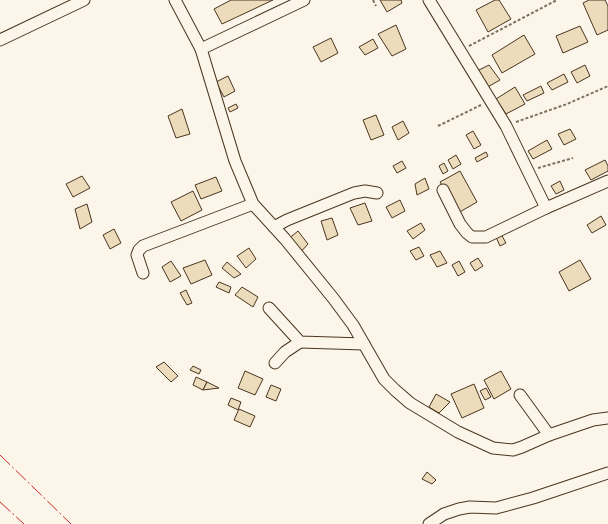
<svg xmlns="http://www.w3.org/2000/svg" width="608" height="524" font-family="Manrope,sans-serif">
<rect width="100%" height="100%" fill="#fbf6e9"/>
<!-- building -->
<g fill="#ecdcbc" stroke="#4a3520">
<polygon points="231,0 273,0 222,24 214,9"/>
<polygon points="380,0 401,0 402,3 387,12"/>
<polygon points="495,0 499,0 511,19 488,32 476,10"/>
<polygon points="589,0 605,0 608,6 608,30 597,35 583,3"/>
<polygon points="396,25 406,49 392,56 378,34"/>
<polygon points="580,26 588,42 563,53 556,36"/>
<polygon points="524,35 535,54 502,73 492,55"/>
<polygon points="331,38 338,53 321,62 313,47"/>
<polygon points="373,39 378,48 365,55 359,47"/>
<polygon points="489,65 500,80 484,89 473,73"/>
<polygon points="585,65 590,76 577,83 571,72"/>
<polygon points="564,74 568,82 552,90 547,83"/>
<polygon points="228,76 235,91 224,97 216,82"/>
<polygon points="541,86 544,93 527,101 523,95"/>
<polygon points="515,87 525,104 506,114 496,99"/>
<polygon points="236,104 238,108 230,112 228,108"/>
<polygon points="182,109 190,134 176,138 168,116"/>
<polygon points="376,115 384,135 371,140 363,120"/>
<polygon points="403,121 409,133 398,140 392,127"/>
<polygon points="570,129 576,139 564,145 558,134"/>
<polygon points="473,131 481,145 474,149 466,135"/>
<polygon points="547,140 552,149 533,159 528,151"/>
<polygon points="486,152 488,156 477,162 475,158"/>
<polygon points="456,155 461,164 453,169 448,160"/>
<polygon points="605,160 608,166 608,171 591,180 585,170"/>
<polygon points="402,161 406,168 397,173 393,166"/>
<polygon points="444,163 448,171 443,174 439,166"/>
<polygon points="460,171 477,202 458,213 440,182"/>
<polygon points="82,176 90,188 73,197 66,184"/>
<polygon points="216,177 222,191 201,199 195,185"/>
<polygon points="425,178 429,189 417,195 415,184"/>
<polygon points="560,181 564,190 556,194 551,186"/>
<polygon points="193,191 202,210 181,221 171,202"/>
<polygon points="400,200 405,211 392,218 386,207"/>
<polygon points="365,203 372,221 358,225 350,208"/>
<polygon points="87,204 92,222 80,229 75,209"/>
<polygon points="601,216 606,225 592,233 587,225"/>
<polygon points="332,218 338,235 327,240 321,221"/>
<polygon points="421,223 425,230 413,239 407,231"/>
<polygon points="114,229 121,243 110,249 103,235"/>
<polygon points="298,231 308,244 299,254 287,240"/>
<polygon points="501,234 506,243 500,246 496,237"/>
<polygon points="419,247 424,256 416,260 410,251"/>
<polygon points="249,248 256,259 246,268 237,256"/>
<polygon points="440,251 447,263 437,267 430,255"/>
<polygon points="478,258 483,266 475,271 470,263"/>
<polygon points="205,260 212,275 191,284 183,268"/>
<polygon points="580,260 591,279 569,291 559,272"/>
<polygon points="171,261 181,276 170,282 162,267"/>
<polygon points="459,261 465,272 458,276 452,265"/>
<polygon points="227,262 241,274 234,278 222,268"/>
<polygon points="219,282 231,287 229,293 216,287"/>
<polygon points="242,287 258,297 253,307 235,295"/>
<polygon points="186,290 192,303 187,305 180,293"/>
<polygon points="164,362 178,376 171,382 156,367"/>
<polygon points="193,366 201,370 199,374 190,370"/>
<polygon points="245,371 263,379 255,395 238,388"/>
<polygon points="501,371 511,389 494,399 484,380"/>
<polygon points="196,377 207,382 203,390 193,385"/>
<polygon points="207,382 219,388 203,390"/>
<polygon points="474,384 484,408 462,418 451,394"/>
<polygon points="271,385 281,389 276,401 266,397"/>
<polygon points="486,388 491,397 485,400 480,391"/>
<polygon points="436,394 450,402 439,413 429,407"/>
<polygon points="231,398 241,402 238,410 228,405"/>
<polygon points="239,409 255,416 250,427 234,420"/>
<polygon points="427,472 436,480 432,484 422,479"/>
</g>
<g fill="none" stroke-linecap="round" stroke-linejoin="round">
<!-- street casing -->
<g stroke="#4a3520" stroke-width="13">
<g id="street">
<polyline points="175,0 201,49 235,161 253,204 285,239 333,298 353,325 384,379 395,390 410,403 458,432 493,448 513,450 522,447 549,435 593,420 608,418"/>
<polyline points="429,0 506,126 546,208 608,181"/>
<polyline points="0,40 84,0"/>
<polyline points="201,49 304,0"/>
<polyline points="443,190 460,224 467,233 472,237 486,237 546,208"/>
<polyline points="274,227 287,220 354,193 365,191 377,193"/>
<polyline points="143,273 137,255 139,250 143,246 253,204"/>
<polyline points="269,308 300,342 364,344"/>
<polyline points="275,363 285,352 300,342"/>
<polyline points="520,395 549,435"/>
<polyline points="429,524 444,514 459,509 470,507 496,508 533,498 608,473"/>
</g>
</g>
<!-- path -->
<g stroke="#7f6f5c" stroke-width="2" stroke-dasharray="3 2" stroke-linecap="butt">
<polyline points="373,0 376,6"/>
<polyline points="469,46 557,0"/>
<polyline points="516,122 567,104 608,86"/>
<polyline points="438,126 481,105"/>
<polyline points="538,168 573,158"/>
</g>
<!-- street -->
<use href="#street" stroke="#fbf6e9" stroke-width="11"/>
<!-- power -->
<g stroke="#c62828" stroke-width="1" stroke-dasharray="14 3 2 3" stroke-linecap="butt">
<polyline points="0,455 71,524"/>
<polyline points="0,502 24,524"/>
</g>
</g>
</svg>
